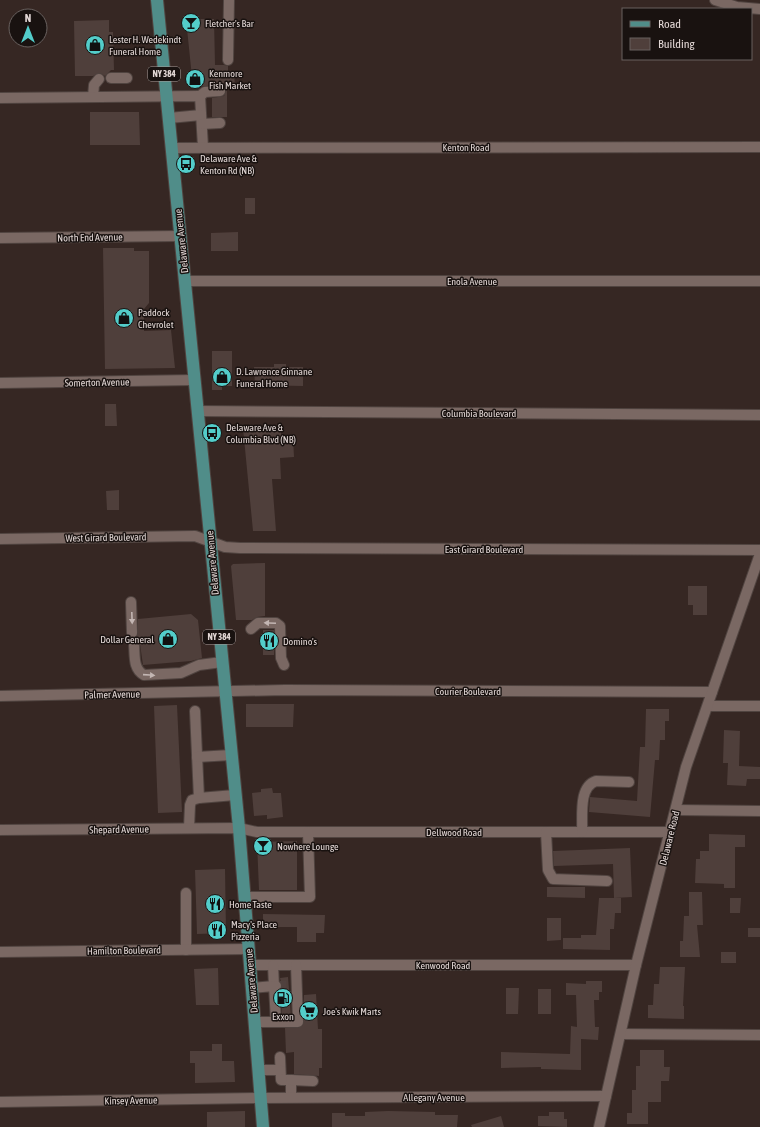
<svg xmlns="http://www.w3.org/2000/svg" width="760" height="1127" font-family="'Asap Condensed',sans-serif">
<rect width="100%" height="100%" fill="#362723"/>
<!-- building -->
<g fill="#4f3f3b">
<polygon points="186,19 214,19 215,65 224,65 228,66 228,73 234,72 235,87 227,87 227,117 212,117 212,98 224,96 226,91 225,87 220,85 193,87"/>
<polygon points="109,20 109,32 113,32 114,70 111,70 105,76 100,73 93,76 75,76 74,21"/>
<polygon points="90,112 139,112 140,145 90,145"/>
<rect x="245" y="198" width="10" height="16"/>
<polygon points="238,232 238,251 211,251 211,233"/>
<polygon points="103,248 134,248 134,251 149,251 149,303 144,309 144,331 171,330 175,368 105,369"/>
<polygon points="212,351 232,351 232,386 222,386 222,390 212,390"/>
<polygon points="274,364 286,364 286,367 303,367 303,386 255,385 254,367 274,367"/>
<polygon points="105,404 116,404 117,426 105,426"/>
<polygon points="243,428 281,428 281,438 293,437 294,457 280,458 281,479 272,479 276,531 253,531"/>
<polygon points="119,490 119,510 107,510 106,491"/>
<polygon points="265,563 265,616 257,617 252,620 236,620 231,566 233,564"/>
<polygon points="688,586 707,586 707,615 693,615 693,605 688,605"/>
<polygon points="191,614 198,620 202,658 191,661 143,665 140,644 135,639 138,633 138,619"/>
<rect x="263" y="630" width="11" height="25"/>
<polygon points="246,704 294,704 293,727 246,727"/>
<polygon points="177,705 182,812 158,813 154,706"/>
<polygon points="646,709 669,709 669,721 665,721 665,740 660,740 659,760 655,760 650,817 589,812 590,797 637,801 640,747 645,747"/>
<polygon points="724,730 740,731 739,766 760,767 760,779 747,779 746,786 727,785 728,763 723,763"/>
<polygon points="272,788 273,793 281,793 283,817 267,819 267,815 254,816 252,793 261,792 261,789"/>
<polygon points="709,834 745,835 745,847 735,847 735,888 724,888 724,884 695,883 696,859 700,859 700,851 709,851"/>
<polygon points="297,841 297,890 259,890 257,842"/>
<polygon points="630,848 632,897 614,898 613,864 554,866 553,851"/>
<polygon points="225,869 226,933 197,934 195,870"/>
<polygon points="547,887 585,887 585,898 547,897"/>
<polygon points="689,892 702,892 703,925 697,925 700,957 680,957 680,941 683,941 684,916 689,916"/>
<polygon points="599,898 621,898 621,913 615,913 614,929 610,929 610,950 563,949 563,938 581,938 581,935 596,935"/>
<polygon points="730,898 741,898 740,913 730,913"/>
<polygon points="263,914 325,915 324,933 316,933 316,942 297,942 297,927 273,927 273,924 263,923"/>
<polygon points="547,918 561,918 561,940 547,941"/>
<rect x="748" y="928" width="12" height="9"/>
<rect x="721" y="952" width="15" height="11"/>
<polygon points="660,967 685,967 683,1006 684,1006 684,1019 648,1018 648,1005 653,1005 654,984 659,984"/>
<polygon points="218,968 219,1005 196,1005 194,969"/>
<polygon points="288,977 291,1016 282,1016 281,990 282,986 280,978"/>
<polygon points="586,981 602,981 602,992 599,992 599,1000 594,1000 595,1027 599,1027 598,1040 581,1039 581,1070 541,1069 541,1067 501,1068 501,1052 570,1054 571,1026 577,1027 576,995 566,995 566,983 586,984"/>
<polygon points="506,988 519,988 518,1014 506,1014"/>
<rect x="538" y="989" width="13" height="25"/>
<polygon points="316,994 318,1029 322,1029 322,1068 319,1068 319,1076 294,1074 294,1052 286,1053 285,1028 298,1028 303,1025 304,995"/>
<polygon points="212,1044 222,1044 222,1061 234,1061 235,1082 195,1083 195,1063 190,1063 190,1051 212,1051"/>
<polygon points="640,1050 664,1050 664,1067 670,1067 669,1081 661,1081 661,1102 648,1102 648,1124 627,1124 627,1113 632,1113 632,1090 636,1090 636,1066 640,1066"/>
<polygon points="245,1111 245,1127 207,1127 207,1112"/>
<polygon points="388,1111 435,1112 435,1115 458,1115 457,1127 332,1127 332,1113 345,1113 345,1116 365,1116 365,1112"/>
<polygon points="549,1112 564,1112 564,1119 567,1119 567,1127 538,1126 538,1116 549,1116"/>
<polygon points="501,1116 504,1127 472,1127 471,1125"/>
</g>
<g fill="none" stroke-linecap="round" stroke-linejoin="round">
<!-- minor-tunnel -->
<g stroke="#50413e" stroke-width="10" stroke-dasharray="10 5" stroke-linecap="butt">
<polyline points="276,986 289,986"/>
<polyline points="278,1003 290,1002"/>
</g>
<!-- minor casing -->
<g stroke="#504440" stroke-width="12">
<g id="minor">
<polyline points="715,0 737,7 760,9"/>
<polyline points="228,60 229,0"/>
<polyline points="111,78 127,78"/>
<polyline points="200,96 205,92 220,91"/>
<polyline points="93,97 94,85 99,79"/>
<polyline points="0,98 200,96 203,147"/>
<polyline points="169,118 201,115"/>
<polyline points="202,124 220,123"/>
<polyline points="171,148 760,147"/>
<polyline points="0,238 180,236"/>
<polyline points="185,281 760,281"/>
<polyline points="0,383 194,380"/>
<polyline points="197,411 760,415"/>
<polyline points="0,539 195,536 225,547 240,548 760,550"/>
<polyline points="131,602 132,633"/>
<polyline points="251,629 258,623 276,623 280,626 281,658 284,665"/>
<path d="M134,645C135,656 133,669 144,675L181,673L199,665L222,662"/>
<polyline points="0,696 285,690 712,692"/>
<polyline points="708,706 760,706"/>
<polyline points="195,711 199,798"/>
<polyline points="197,757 231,755"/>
<polyline points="676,810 760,811"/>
<polyline points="189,828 190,805 192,800 199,798 235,795"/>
<polyline points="0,830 239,828 257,832 670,832"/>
<polyline points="546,832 548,870 553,879 607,881"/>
<path d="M582,832C583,817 578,787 596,781L629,782"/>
<polyline points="186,893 186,950"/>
<polyline points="245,897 310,897 308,832"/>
<polyline points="0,952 249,949"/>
<polyline points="250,965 636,965"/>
<polyline points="273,965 274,986 276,986"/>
<polyline points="252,988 274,986 276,1022"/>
<polyline points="255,1022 298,1022 296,965"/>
<polyline points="621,1034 760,1035"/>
<polyline points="280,1057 281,1080 291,1080 291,1097"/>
<polyline points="259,1070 280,1070"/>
<polyline points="291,1080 313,1081"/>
<polyline points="0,1102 261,1098 606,1096"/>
<polyline points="599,1127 636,965 686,767 760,554"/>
</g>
</g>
<!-- major casing -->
<g stroke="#504440" stroke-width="14">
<polyline id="major" points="157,0 239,828 263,1127"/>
</g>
<!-- minor -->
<use href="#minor" stroke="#7a6863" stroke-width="10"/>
<!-- major -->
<use href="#major" stroke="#508d89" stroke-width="12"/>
</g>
<!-- one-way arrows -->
<defs><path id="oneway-solid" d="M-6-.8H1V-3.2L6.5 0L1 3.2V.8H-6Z"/></defs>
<g fill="#c3b6b3">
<use href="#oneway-solid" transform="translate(132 618) rotate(88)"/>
<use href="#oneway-solid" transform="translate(270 623) rotate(-177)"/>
<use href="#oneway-solid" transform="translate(149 675) rotate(4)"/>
</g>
<!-- icons -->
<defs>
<g id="bar-disc" transform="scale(1)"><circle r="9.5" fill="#53cdca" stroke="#191210"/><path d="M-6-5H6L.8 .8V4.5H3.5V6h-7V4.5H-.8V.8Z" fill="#111"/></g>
<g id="shop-disc" transform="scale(1)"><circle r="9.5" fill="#53cdca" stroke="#191210"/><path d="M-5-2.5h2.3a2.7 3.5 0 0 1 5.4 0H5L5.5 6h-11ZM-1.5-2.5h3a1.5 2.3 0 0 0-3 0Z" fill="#111"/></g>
<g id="bus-disc" transform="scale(1)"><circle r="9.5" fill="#53cdca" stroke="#191210"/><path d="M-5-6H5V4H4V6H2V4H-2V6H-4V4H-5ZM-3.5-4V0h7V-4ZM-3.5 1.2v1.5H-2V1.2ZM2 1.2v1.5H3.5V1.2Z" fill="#111"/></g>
<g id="restaurant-disc" transform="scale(1)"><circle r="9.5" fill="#53cdca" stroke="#191210"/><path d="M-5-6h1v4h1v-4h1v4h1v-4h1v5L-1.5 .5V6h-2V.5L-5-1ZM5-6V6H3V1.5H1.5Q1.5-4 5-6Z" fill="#111"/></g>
<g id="fuel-disc" transform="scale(1)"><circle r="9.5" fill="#53cdca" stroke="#191210"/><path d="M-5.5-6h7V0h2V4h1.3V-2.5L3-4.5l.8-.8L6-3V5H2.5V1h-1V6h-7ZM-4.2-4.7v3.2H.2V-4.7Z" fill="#111"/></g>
<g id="supermarket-disc" transform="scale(1)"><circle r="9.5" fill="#53cdca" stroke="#191210"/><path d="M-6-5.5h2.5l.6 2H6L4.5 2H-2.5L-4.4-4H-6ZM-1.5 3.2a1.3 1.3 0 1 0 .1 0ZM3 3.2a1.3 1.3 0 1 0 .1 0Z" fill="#111"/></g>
</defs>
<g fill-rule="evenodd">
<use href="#bar-disc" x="191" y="23"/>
<use href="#shop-disc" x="95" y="45"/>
<use href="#shop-disc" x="195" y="79"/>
<use href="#bus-disc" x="186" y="164"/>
<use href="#shop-disc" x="124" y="318"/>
<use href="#shop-disc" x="222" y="377"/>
<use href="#bus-disc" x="212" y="433"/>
<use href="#shop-disc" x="168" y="639"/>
<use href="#restaurant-disc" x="269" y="641"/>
<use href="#bar-disc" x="263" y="846"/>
<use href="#restaurant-disc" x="215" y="904"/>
<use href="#restaurant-disc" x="217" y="930"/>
<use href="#fuel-disc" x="283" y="998"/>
<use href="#supermarket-disc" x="309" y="1011"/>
</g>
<g text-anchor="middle" stroke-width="3" stroke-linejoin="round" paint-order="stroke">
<!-- shield labels -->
<g fill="#191210" stroke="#a69c9a" stroke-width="1">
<rect x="148" y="67" width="32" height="14" rx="3"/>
<rect x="203" y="630" width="32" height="14" rx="3"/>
</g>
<g font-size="9" font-weight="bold" fill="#e2d7d5">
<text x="164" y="77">NY 384</text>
<text x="219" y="640">NY 384</text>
</g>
<!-- poi labels -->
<g font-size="10" fill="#e2d7d5" stroke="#191210" text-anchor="start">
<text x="205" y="27">Fletcher's Bar</text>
<text x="109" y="43">Lester H. Wedekindt<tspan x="109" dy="12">Funeral Home</tspan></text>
<text x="209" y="77">Kenmore<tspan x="209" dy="12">Fish Market</tspan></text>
<text x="200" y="162">Delaware Ave &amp;<tspan x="200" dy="12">Kenton Rd (NB)</tspan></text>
<text x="138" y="316">Paddock<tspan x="138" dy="12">Chevrolet</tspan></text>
<text x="236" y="375">D. Lawrence Ginnane<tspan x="236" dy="12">Funeral Home</tspan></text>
<text x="226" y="431">Delaware Ave &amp;<tspan x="226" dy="12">Columbia Blvd (NB)</tspan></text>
<text x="154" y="643" text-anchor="end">Dollar General</text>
<text x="283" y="645">Domino's</text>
<text x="277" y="850">Nowhere Lounge</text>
<text x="229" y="908">Home Taste</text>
<text x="231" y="928">Macy's Place<tspan x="231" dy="12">Pizzeria</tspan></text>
<text x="323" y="1015">Joe's Kwik Marts</text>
<text x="283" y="1020" text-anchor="middle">Exxon</text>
</g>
<!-- street labels -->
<g font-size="10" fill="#e2d7d5" stroke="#191210">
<text x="466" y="151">Kenton Road</text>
<text transform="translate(90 237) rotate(-1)" y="4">North End Avenue</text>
<text transform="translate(181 241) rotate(-96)" y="4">Delaware Avenue</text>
<text x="472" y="285">Enola Avenue</text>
<text transform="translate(97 382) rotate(-1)" y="4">Somerton Avenue</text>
<text x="479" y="417">Columbia Boulevard</text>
<text transform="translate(106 537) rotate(-1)" y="4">West Girard Boulevard</text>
<text x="484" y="553">East Girard Boulevard</text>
<text transform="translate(212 563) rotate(-95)" y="4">Delaware Avenue</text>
<text x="468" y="695">Courier Boulevard</text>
<text transform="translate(112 694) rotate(-1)" y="4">Palmer Avenue</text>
<text transform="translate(119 829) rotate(-1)" y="4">Shepard Avenue</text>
<text x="454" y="836">Dellwood Road</text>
<text transform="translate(669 838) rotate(-76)" y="4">Delaware Road</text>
<text transform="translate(124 950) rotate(-1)" y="4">Hamilton Boulevard</text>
<text x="443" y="969">Kenwood Road</text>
<text transform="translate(251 981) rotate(-95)" y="4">Delaware Avenue</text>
<text x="434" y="1101">Allegany Avenue</text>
<text transform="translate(131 1100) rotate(-1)" y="4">Kinsey Avenue</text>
</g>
</g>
<!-- legend -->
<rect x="622" y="8" width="130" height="52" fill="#191210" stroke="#69615f"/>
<rect x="630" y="21" width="20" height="6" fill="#508d89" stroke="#69615f"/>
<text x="658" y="28" font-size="12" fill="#e2d7d5">Road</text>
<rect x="630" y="38" width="20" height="12" fill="#4f3f3b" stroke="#69615f"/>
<text x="658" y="48" font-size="12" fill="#e2d7d5">Building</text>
<!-- north arrow -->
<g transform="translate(28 28)"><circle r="19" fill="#191210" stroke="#69615f"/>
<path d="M0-3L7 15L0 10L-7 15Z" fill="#53cdca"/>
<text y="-6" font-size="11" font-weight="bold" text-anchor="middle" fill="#e2d7d5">N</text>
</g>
</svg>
